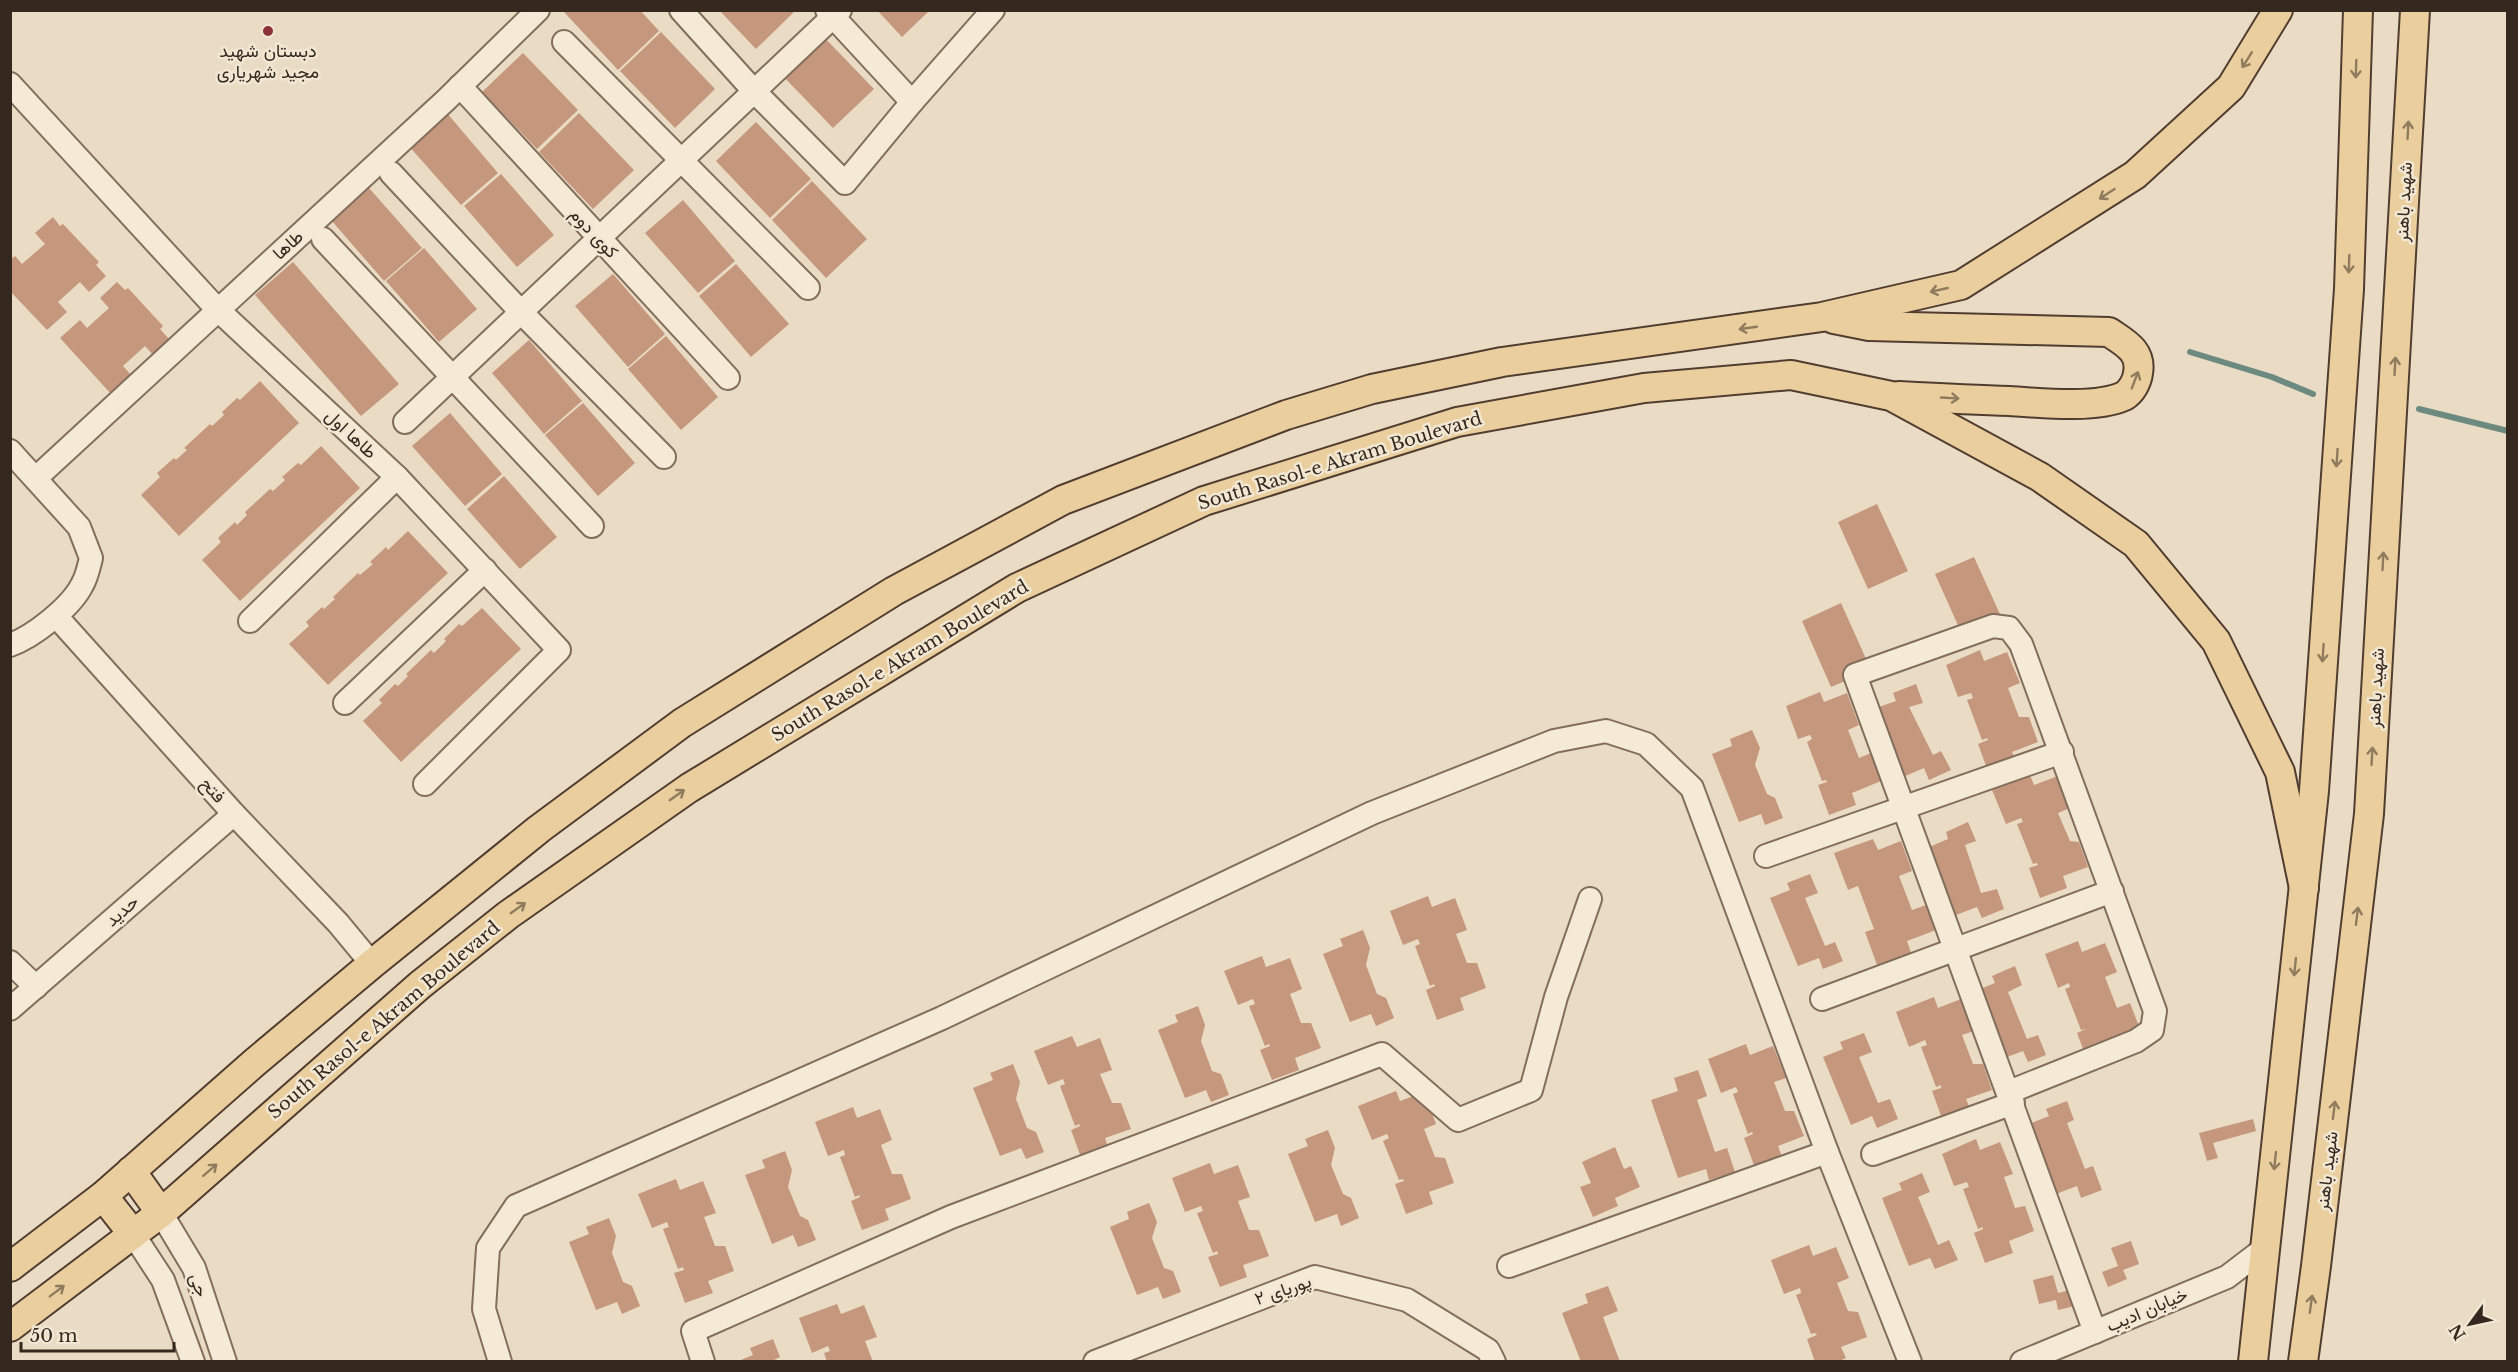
<svg xmlns="http://www.w3.org/2000/svg" width="2518" height="1372" font-family="'Libre Baskerville',Vazirmatn,serif">
<rect width="100%" height="100%" fill="#eadcc4"/>
<g fill="none" stroke-linecap="round" stroke-linejoin="round">
<!-- stream -->
<g stroke="#6d8a81" stroke-width="6">
<polyline points="2190,352 2272,377 2313,394"/>
<polyline points="2419,409 2508,431"/>
</g>
</g>
<!-- building -->
<g fill="#c5977d">
<polygon points="566,10 640,10 659,31 618,70 564,12"/>
<polygon points="719,10 796,10 756,49"/>
<polygon points="877,10 930,10 902,37"/>
<polygon points="661,32 715,89 675,128 620,71"/>
<polygon points="819,32 874,89 833,128 778,71"/>
<polygon points="523,53 578,110 537,149 482,92"/>
<polygon points="446,112 498,173 461,205 408,145"/>
<polygon points="579,113 634,170 593,209 539,152"/>
<polygon points="756,122 811,179 770,218 716,161"/>
<polygon points="501,174 554,235 517,267 464,206"/>
<polygon points="812,181 867,239 826,278 772,220"/>
<polygon points="369,188 422,248 384,281 331,220"/>
<polygon points="683,200 735,261 698,293 645,233"/>
<polygon points="53,217 60,226 63,224 99,262 96,265 106,276 89,292 80,282 58,302 67,312 47,330 10,291 10,260 15,256 22,264 45,244 35,233"/>
<polygon points="424,248 477,309 439,342 386,281"/>
<polygon points="293,262 399,384 361,416 255,295"/>
<polygon points="736,264 789,324 751,357 699,296"/>
<polygon points="613,274 665,334 628,367 575,306"/>
<polygon points="117,282 125,290 128,288 163,326 160,329 170,340 154,356 145,346 123,366 132,376 112,395 60,338 80,320 87,328 109,308 100,298"/>
<polygon points="666,336 718,397 681,430 628,369"/>
<polygon points="529,340 582,401 544,434 492,373"/>
<polygon points="260,381 299,423 179,536 141,495 160,477 157,473 174,458 176,460 187,450 184,448 210,424 212,426 224,415 222,412 237,398 240,400"/>
<polygon points="583,403 635,463 598,496 545,435"/>
<polygon points="450,413 502,474 465,506 412,446"/>
<polygon points="321,446 360,488 240,601 202,560 221,542 218,538 235,522 237,525 247,515 245,512 270,489 273,491 285,480 282,477 298,463 301,465"/>
<polygon points="504,476 557,537 520,569 467,509"/>
<polygon points="1877,504 1908,571 1868,589 1838,522"/>
<polygon points="408,531 448,573 328,685 289,644 309,626 306,622 322,607 324,609 335,599 333,597 358,573 360,575 373,564 370,562 386,547 388,550"/>
<polygon points="1974,557 2004,623 1965,641 1935,574"/>
<polygon points="1841,603 1871,670 1831,687 1802,621"/>
<polygon points="482,608 521,649 401,762 363,721 382,703 379,700 395,684 398,686 408,676 406,674 431,650 434,653 446,641 444,639 459,624 462,626"/>
<polygon points="1980,650 1984,661 2007,652 2020,683 2008,688 2019,717 2029,717 2038,742 2012,752 2017,763 1989,774 1978,744 1988,740 1987,738 1982,740 1967,700 1973,698 1971,693 1958,697 1946,665"/>
<polygon points="1916,684 1923,703 1909,707 1933,755 1941,751 1951,770 1929,780 1924,768 1903,777 1876,708 1896,701 1893,693"/>
<polygon points="1820,692 1824,702 1847,693 1859,725 1848,730 1859,758 1871,753 1881,781 1852,793 1856,805 1829,815 1818,785 1827,782 1826,780 1822,781 1807,742 1812,739 1810,735 1798,739 1786,706"/>
<polygon points="1752,730 1760,748 1755,765 1767,794 1775,798 1783,818 1765,825 1761,814 1739,822 1712,754 1732,746 1730,739"/>
<polygon points="2030,775 2034,785 2058,776 2070,808 2058,813 2070,841 2079,842 2088,867 2063,876 2067,888 2040,898 2029,868 2038,865 2037,863 2033,864 2017,824 2023,822 2021,818 2006,824 1992,790"/>
<polygon points="1968,822 1976,841 1965,845 1981,893 1997,889 2004,909 1982,918 1977,907 1956,915 1929,847 1948,839 1946,832"/>
<polygon points="1873,839 1878,850 1901,841 1912,871 1899,876 1912,910 1926,905 1936,930 1907,941 1911,953 1877,965 1865,932 1874,929 1858,886 1848,890 1834,853"/>
<polygon points="1810,874 1818,893 1805,898 1825,946 1835,942 1843,961 1823,969 1819,958 1798,966 1770,898 1790,890 1787,883"/>
<polygon points="1428,896 1432,907 1455,898 1467,930 1456,934 1467,963 1477,963 1486,988 1460,998 1464,1010 1437,1020 1426,990 1435,986 1434,984 1430,986 1415,946 1420,944 1418,939 1403,945 1390,911"/>
<polygon points="1363,930 1370,948 1366,965 1377,994 1386,998 1394,1018 1376,1026 1371,1014 1350,1022 1323,954 1343,946 1340,939"/>
<polygon points="2078,941 2082,952 2105,943 2117,972 2105,977 2117,1008 2130,1003 2140,1029 2088,1062 2077,1033 2086,1029 2081,1030 2065,989 2070,987 2069,983 2058,988 2045,954"/>
<polygon points="1262,956 1266,967 1290,958 1302,989 1290,994 1301,1023 1311,1023 1321,1048 1295,1058 1299,1070 1272,1080 1260,1050 1270,1046 1269,1044 1265,1046 1249,1006 1255,1004 1253,999 1238,1005 1224,971"/>
<polygon points="2015,966 2022,985 2008,992 2027,1039 2038,1035 2046,1055 2028,1062 2023,1051 2002,1059 1975,991 1995,983 1992,976"/>
<polygon points="1934,997 1938,1008 1961,999 1974,1031 1962,1035 1973,1064 1983,1064 1992,1090 1966,1099 1971,1111 1943,1121 1932,1091 1941,1088 1941,1085 1936,1087 1921,1047 1927,1045 1925,1040 1909,1047 1896,1012"/>
<polygon points="1198,1006 1205,1025 1201,1041 1212,1071 1221,1074 1229,1095 1211,1102 1206,1090 1185,1098 1158,1030 1178,1022 1175,1015"/>
<polygon points="1864,1033 1872,1052 1859,1057 1878,1103 1890,1099 1898,1119 1877,1128 1872,1116 1851,1125 1823,1057 1843,1049 1840,1042"/>
<polygon points="1072,1036 1077,1047 1100,1038 1112,1070 1100,1074 1112,1103 1121,1103 1131,1129 1105,1138 1109,1150 1082,1160 1071,1130 1080,1126 1079,1124 1075,1126 1060,1086 1065,1084 1063,1079 1048,1085 1034,1051"/>
<polygon points="1746,1044 1750,1055 1773,1046 1786,1078 1774,1082 1785,1111 1794,1111 1804,1136 1778,1146 1782,1157 1755,1168 1744,1138 1753,1134 1752,1132 1748,1134 1733,1094 1738,1092 1736,1087 1721,1093 1708,1059"/>
<polygon points="1013,1064 1020,1082 1016,1099 1027,1128 1036,1132 1044,1152 1026,1159 1021,1148 1000,1156 973,1088 993,1080 990,1073"/>
<polygon points="1698,1070 1707,1096 1697,1100 1715,1152 1727,1148 1735,1172 1709,1180 1706,1169 1678,1178 1651,1100 1678,1091 1674,1078"/>
<polygon points="1396,1091 1400,1101 1424,1092 1436,1124 1424,1129 1435,1157 1445,1158 1454,1183 1429,1192 1433,1204 1406,1214 1395,1184 1404,1181 1403,1179 1399,1180 1383,1141 1389,1138 1387,1134 1372,1140 1358,1106"/>
<polygon points="2067,1101 2074,1120 2067,1123 2085,1169 2093,1166 2102,1190 2081,1198 2077,1186 2056,1194 2029,1124 2049,1116 2046,1109"/>
<polygon points="853,1107 857,1118 880,1109 892,1140 881,1145 892,1174 902,1174 911,1199 885,1209 889,1220 862,1230 851,1201 860,1197 859,1195 855,1197 840,1157 845,1155 844,1150 828,1156 815,1122"/>
<polygon points="2253,1119 2256,1131 2213,1143 2218,1158 2207,1161 2199,1133"/>
<polygon points="1328,1130 1335,1148 1331,1165 1343,1194 1351,1198 1359,1218 1341,1226 1337,1214 1315,1222 1288,1154 1308,1146 1305,1139"/>
<polygon points="1976,1139 1980,1150 2000,1142 2013,1174 2004,1177 2015,1208 2025,1206 2034,1231 2009,1241 2013,1253 1985,1263 1974,1233 1983,1229 1983,1227 1978,1229 1963,1189 1969,1187 1967,1182 1954,1186 1942,1154"/>
<polygon points="1615,1147 1624,1169 1631,1166 1640,1187 1615,1198 1618,1206 1593,1217 1580,1187 1591,1183 1582,1162"/>
<polygon points="785,1151 792,1170 788,1187 800,1216 808,1220 816,1240 798,1247 793,1235 772,1244 745,1175 765,1168 762,1160"/>
<polygon points="1210,1163 1214,1174 1238,1165 1250,1197 1238,1201 1249,1230 1259,1230 1269,1256 1243,1265 1247,1277 1220,1287 1208,1257 1218,1254 1217,1251 1213,1253 1197,1213 1203,1211 1201,1206 1185,1212 1172,1178"/>
<polygon points="1922,1173 1930,1192 1918,1197 1938,1245 1949,1240 1958,1260 1935,1269 1930,1258 1909,1266 1882,1198 1902,1190 1899,1183"/>
<polygon points="676,1179 680,1190 703,1181 716,1213 704,1217 715,1246 725,1246 734,1271 708,1281 713,1293 685,1303 674,1273 684,1270 683,1267 678,1269 663,1229 669,1227 667,1222 652,1228 638,1194"/>
<polygon points="1149,1203 1157,1222 1152,1238 1164,1268 1173,1271 1181,1292 1163,1299 1158,1287 1137,1295 1110,1227 1129,1219 1127,1212"/>
<polygon points="609,1218 616,1236 612,1253 623,1282 632,1286 640,1306 622,1314 617,1302 596,1310 569,1242 589,1234 586,1227"/>
<polygon points="2131,1241 2139,1264 2123,1270 2127,1279 2108,1287 2102,1272 2118,1266 2111,1248"/>
<polygon points="1809,1245 1813,1256 1836,1247 1849,1278 1837,1283 1848,1311 1858,1312 1867,1337 1841,1347 1846,1358 1837,1362 1815,1362 1807,1339 1817,1335 1815,1333 1811,1334 1796,1295 1801,1293 1800,1288 1784,1294 1771,1260"/>
<polygon points="2053,1275 2058,1293 2074,1289 2079,1305 2058,1310 2056,1300 2039,1304 2033,1280"/>
<polygon points="1608,1286 1618,1311 1603,1317 1620,1362 1581,1362 1562,1313 1588,1303 1585,1294"/>
<polygon points="837,1304 841,1314 864,1305 877,1337 865,1341 873,1362 827,1362 824,1353 830,1351 828,1346 812,1353 799,1318"/>
<polygon points="773,1339 780,1357 770,1362 736,1362 753,1355 750,1348"/>
</g>
<g fill="none" stroke-linecap="round" stroke-linejoin="round">
<!-- minor casing -->
<g stroke="#826e5c" stroke-width="26">
<g id="minor">
<polyline points="681,10 754,91 845,183 912,102 993,10"/>
<polyline points="827,10 912,102"/>
<polyline points="564,42 808,288"/>
<polyline points="10,84 217,309 397,477 559,650 425,784"/>
<polyline points="460,86 728,378"/>
<polyline points="391,173 521,312 664,457"/>
<polyline points="323,239 592,526"/>
<polyline points="405,422 840,10"/>
<path d="M10,451L79,527L91,558C89,566 87,577 82,585C71,607 33,637 10,645"/>
<polyline points="36,478 446,100 538,10"/>
<polyline points="56,616 234,814 338,923 372,964"/>
<polyline points="250,621 397,477"/>
<polyline points="345,703 485,570"/>
<polyline points="1766,856 2062,752"/>
<polyline points="10,962 36,987"/>
<polyline points="1822,999 2112,891"/>
<polyline points="10,1009 234,814"/>
<polyline points="2009,1092 2136,1041 2152,1030 2155,1011 2021,644 2009,628 1993,626 1855,675 2095,1332"/>
<polyline points="1873,1154 2013,1103"/>
<polyline points="161,1213 194,1268 225,1362"/>
<polyline points="133,1234 163,1280 193,1362"/>
<polyline points="1509,1266 1827,1152"/>
<polyline points="500,1362 484,1309 488,1248 516,1206 942,1018 1372,813 1554,741 1606,731 1646,744 1692,788 1827,1152 1910,1362"/>
<polyline points="703,1362 693,1331 951,1217 1382,1054 1458,1120 1531,1090 1556,997 1590,899"/>
<polyline points="1095,1362 1315,1277 1407,1300 1488,1350 1494,1362"/>
<polyline points="2022,1362 2227,1277 2265,1248"/>
</g>
</g>
<!-- major casing -->
<g stroke="#513d30" stroke-width="32">
<g id="major">
<path d="M1834,319L1869,326L2109,332C2125,343 2142,351 2138,373C2137,382 2131,392 2124,396C2096,409 2040,403 2010,401C1973,400 1936,398 1899,396"/>
<polyline points="131,1171 161,1213"/>
<polyline points="103,1196 133,1234"/>
<polyline points="10,1267 103,1196 254,1063 372,964 539,829 682,723 894,591 1063,500 1286,415 1372,389 1502,362 1822,317 1961,285 2135,175 2231,87 2278,10"/>
<polyline points="10,1327 161,1213 420,985 508,915 689,788 1017,588 1204,501 1457,422 1644,388 1791,375 1891,396 2040,477 2136,544 2216,641 2280,772 2304,888"/>
<polyline points="2253,1362 2314,791 2349,289 2358,10"/>
<polyline points="2303,1362 2316,1266 2369,814 2415,10"/>
</g>
</g>
<!-- minor -->
<use href="#minor" stroke="#f5ead6" stroke-width="22"/>
<!-- major -->
<use href="#major" stroke="#eace9e" stroke-width="28"/>
</g>
<!-- one-way arrows -->
<defs><path id="oneway-shaft" d="M-6 0H5M1.5-3L5.5 0L1.5 3" fill="none" stroke-width="1.6" stroke-linecap="round" stroke-linejoin="round" transform="scale(1.5)"/></defs>
<g stroke="#8f7b5e">
<use href="#oneway-shaft" transform="translate(2247 60) rotate(122)"/>
<use href="#oneway-shaft" transform="translate(2356 69) rotate(92)"/>
<use href="#oneway-shaft" transform="translate(2408 130) rotate(-87)"/>
<use href="#oneway-shaft" transform="translate(2107 194) rotate(147)"/>
<use href="#oneway-shaft" transform="translate(2349 264) rotate(92)"/>
<use href="#oneway-shaft" transform="translate(1939 290) rotate(167)"/>
<use href="#oneway-shaft" transform="translate(1748 328) rotate(172)"/>
<use href="#oneway-shaft" transform="translate(2395 366) rotate(-87)"/>
<use href="#oneway-shaft" transform="translate(2135 380) rotate(-69)"/>
<use href="#oneway-shaft" transform="translate(1950 398) rotate(3)"/>
<use href="#oneway-shaft" transform="translate(2337 458) rotate(94)"/>
<use href="#oneway-shaft" transform="translate(2383 561) rotate(-87)"/>
<use href="#oneway-shaft" transform="translate(2323 653) rotate(94)"/>
<use href="#oneway-shaft" transform="translate(2372 756) rotate(-87)"/>
<use href="#oneway-shaft" transform="translate(677 795) rotate(-35)"/>
<use href="#oneway-shaft" transform="translate(518 908) rotate(-35)"/>
<use href="#oneway-shaft" transform="translate(2357 916) rotate(-83)"/>
<use href="#oneway-shaft" transform="translate(2295 967) rotate(96)"/>
<use href="#oneway-shaft" transform="translate(2334 1110) rotate(-83)"/>
<use href="#oneway-shaft" transform="translate(2275 1161) rotate(96)"/>
<use href="#oneway-shaft" transform="translate(210 1170) rotate(-41)"/>
<use href="#oneway-shaft" transform="translate(57 1291) rotate(-37)"/>
<use href="#oneway-shaft" transform="translate(2311 1304) rotate(-82)"/>
</g>
<!-- markers -->
<circle fill="#8c3137" stroke="#f2e7d2" stroke-width="2" cx="268" cy="31" r="6"/>
<g text-anchor="middle" stroke-width="5" stroke-linejoin="round" paint-order="stroke">
<!-- poi labels -->
<g font-size="18" fill="#34281f" stroke="#f2e7d2">
<text x="268" y="57">دبستان شهید<tspan x="268" dy="21">مجید شهریاری</tspan></text>
</g>
<!-- street labels -->
<g font-size="18" fill="#34281f" stroke="#f2e7d2">
<text transform="translate(2404 202) rotate(-87)" y="6">شهید باهنر</text>
<text transform="translate(594 233) rotate(47)" y="6">کوی دوم</text>
<text transform="translate(288 245) rotate(-42)" y="6">طاها</text>
<text transform="translate(351 434) rotate(43)" y="6">طاها اول</text>
<text transform="translate(1340 461) rotate(-17)" y="6">South Rasol-e Akram Boulevard</text>
<text transform="translate(900 661) rotate(-31)" y="6">South Rasol-e Akram Boulevard</text>
<text transform="translate(2376 688) rotate(-87)" y="6">شهید باهنر</text>
<text transform="translate(213 790) rotate(48)" y="6">فتح</text>
<text transform="translate(122 911) rotate(-41)" y="6">حدید</text>
<text transform="translate(384 1020) rotate(-40)" y="6">South Rasol-e Akram Boulevard</text>
<text transform="translate(2327 1171) rotate(-83)" y="6">شهید باهنر</text>
<text transform="translate(199 1285) rotate(71)" y="6">جی</text>
<text transform="translate(1283 1290) rotate(-19)" y="6">پوریای ۲</text>
<text transform="translate(2147 1310) rotate(-23)" y="6">خیابان ادیب</text>
</g>
</g>
<!-- border -->
<rect width="2518" height="1372" fill="none" stroke="#34281f" stroke-width="24"/>
<!-- north arrow -->
<g transform="translate(2470 1324) rotate(237)" stroke="#f2e7d2" stroke-width="4.5" paint-order="stroke">
<path d="M0-4.5L10 22L0 15L-10 22Z" fill="#34281f"/>
<text y="-9" font-size="16" font-weight="bold" text-anchor="middle" fill="#34281f">N</text>
</g>
<!-- scale -->
<path d="M21 1342v9h153v-9" fill="none" stroke="#34281f" stroke-width="3"/>
<text x="30" y="1342" font-size="18" fill="#34281f" stroke="#f2e7d2" stroke-width="4.5" paint-order="stroke">50 m</text>
</svg>
